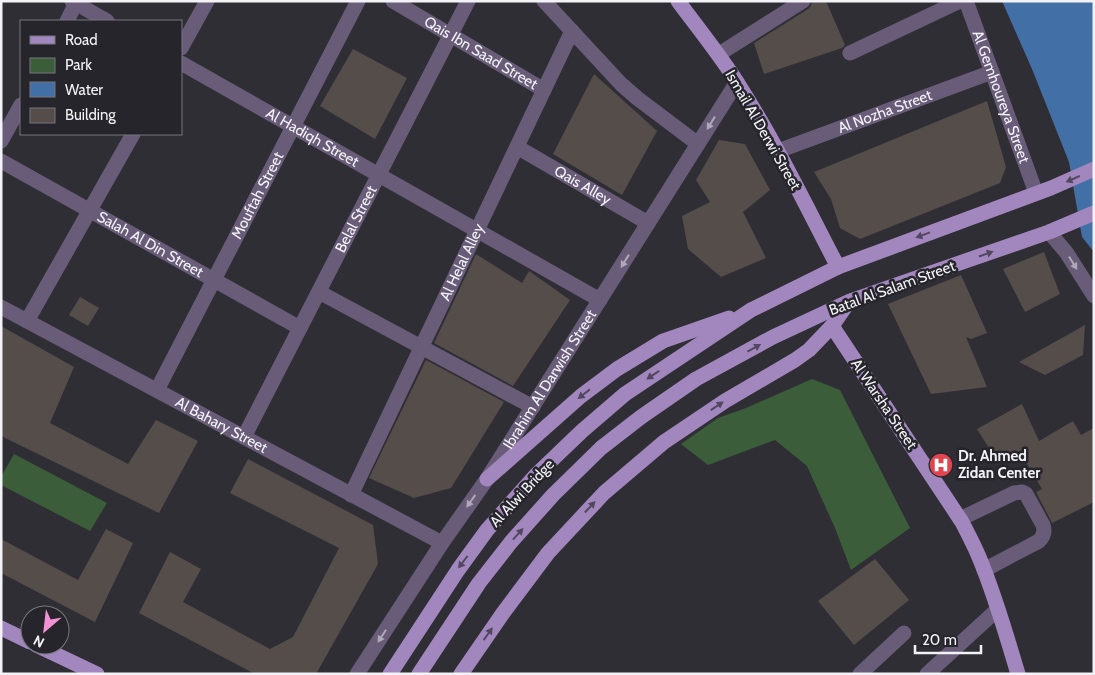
<svg xmlns="http://www.w3.org/2000/svg" width="1095" height="675" font-family="Cabin,sans-serif">
<rect width="100%" height="100%" fill="#2f2e35"/>
<!-- green -->
<g fill="#3b5d3a">
<polygon points="812,379 840,390 910,528 851,570 835,528 807,466 775,440 708,465 681,444 718,418 746,408"/>
<polygon points="14,454 107,503 90,531 1,485 1,477"/>
</g>
<!-- water -->
<polygon fill="#436fa7" points="1002,1 1092,1 1094,5 1094,252 1082,237 1069,162 1032,69"/>
<!-- building -->
<g fill="#554d4a">
<polygon points="812,1 826,1 845,45 842,48 764,74 754,43 808,9 811,6"/>
<polygon points="353,49 407,78 375,139 320,106"/>
<polygon points="594,74 657,131 622,195 553,154"/>
<polygon points="987,101 1006,167 1000,183 860,239 840,228 831,199 814,172"/>
<polygon points="719,140 745,144 770,190 743,212 766,258 721,277 688,249 682,216 710,202 696,180"/>
<polygon points="1044,252 1060,294 1025,312 1003,269"/>
<polygon points="476,254 522,283 529,271 570,300 513,386 434,343"/>
<polygon points="961,275 987,333 971,339 966,337 987,387 931,394 888,304"/>
<polygon points="80,297 99,308 88,326 69,315"/>
<polygon points="1085,325 1083,355 1045,375 1019,362"/>
<polygon points="1,326 74,367 50,423 128,464 156,420 198,441 159,513 1,436"/>
<polygon points="426,360 504,402 451,488 414,498 369,478"/>
<polygon points="1022,404 1039,441 1073,421 1081,435 1094,428 1094,502 1052,523 1036,492 1042,489 1020,452 999,464 977,429"/>
<polygon points="248,459 373,525 378,564 316,674 255,674 139,613 170,552 201,569 183,602 270,649 293,637 339,548 230,493"/>
<polygon points="106,529 133,543 95,622 1,573 1,539 78,580"/>
<polygon points="875,559 909,600 854,645 818,601"/>
</g>
<g fill="none" stroke-linecap="round" stroke-linejoin="round">
<!-- minor -->
<g stroke="#695c78" stroke-width="15">
<polyline points="72,1 107,21"/>
<path id="s1" d="M393,1L544,90"/>
<polyline points="544,1 621,84 637,98 698,144"/>
<path id="s2" d="M966,1L1036,193"/>
<polyline points="67,21 77,1"/>
<polyline points="181,48 207,1"/>
<polyline points="850,53 960,1"/>
<polyline points="719,54 803,1"/>
<path id="s3" d="M181,63L600,300"/>
<polyline points="1,141 21,105"/>
<path id="s4" d="M517,147L648,223"/>
<path id="s5" d="M778,151L992,72"/>
<path id="s6" d="M1,161L300,328"/>
<polyline points="1049,232 1066,252 1094,296"/>
<polyline points="319,292 533,407"/>
<path id="s7" d="M1,307L442,543"/>
<polyline points="27,321 133,134"/>
<path id="s8" d="M157,390L358,1"/>
<path id="s9" d="M244,437L468,1"/>
<path id="s10" d="M351,495L572,31"/>
<path d="M960,519L1014,493L1022,492L1026,494L1043,525C1045,531 1044,536 1039,541L984,570"/>
<path id="s11" d="M357,674L442,543L487,479L737,82"/>
<polyline points="860,674 904,633"/>
<polyline points="927,674 998,609"/>
</g>
<!-- major -->
<g stroke="#a287bf" stroke-width="15">
<path d="M678,1C698,28 719,54 737,82C775,141 805,204 838,267"/>
<path d="M832,326L962,522C968,534 974,545 979,557C995,595 1006,634 1018,674"/>
<polyline points="487,479 581,396 617,369 663,341 729,318"/>
<polyline points="1,628 30,642"/>
<polyline points="36,645 97,674"/>
<polyline points="390,674 458,570 487,530 535,476 582,431 625,394 751,310 838,267 1051,188 1094,169"/>
<polyline points="419,674 479,583 511,542 553,495 601,448 641,417 696,379 773,337 850,301 1049,232 1094,213"/>
<polyline points="461,674 503,613 548,553 604,493 664,442 725,401 795,360 809,350 832,326 848,303"/>
</g>
</g>
<!-- one-way arrows -->
<defs><path id="oneway-solid" d="M-6-.8H1V-3.2L6.5 0L1 3.2V.8H-6Z" transform="scale(1.25)"/></defs>
<g fill="#aea8b8">
<use href="#oneway-solid" transform="translate(711 123) rotate(122)"/>
<use href="#oneway-solid" transform="translate(625 261) rotate(122)"/>
<use href="#oneway-solid" transform="translate(1073 263) rotate(58)"/>
<use href="#oneway-solid" transform="translate(471 501) rotate(125)"/>
<use href="#oneway-solid" transform="translate(382 636) rotate(123)"/>
</g>
<g fill="#51475f">
<use href="#oneway-solid" transform="translate(1073 179) rotate(156)"/>
<use href="#oneway-solid" transform="translate(923 235) rotate(160)"/>
<use href="#oneway-solid" transform="translate(986 254) rotate(-19)"/>
<use href="#oneway-solid" transform="translate(754 348) rotate(-29)"/>
<use href="#oneway-solid" transform="translate(653 375) rotate(147)"/>
<use href="#oneway-solid" transform="translate(584 394) rotate(142)"/>
<use href="#oneway-solid" transform="translate(717 406) rotate(-34)"/>
<use href="#oneway-solid" transform="translate(590 507) rotate(-47)"/>
<use href="#oneway-solid" transform="translate(518 534) rotate(-48)"/>
<use href="#oneway-solid" transform="translate(463 562) rotate(127)"/>
<use href="#oneway-solid" transform="translate(488 634) rotate(-55)"/>
</g>
<!-- icons -->
<defs>
<g id="hospital-disc" transform="scale(1.25)"><circle r="9.5" fill="#e0444e" stroke="#25252b"/><path d="M-5-5h3v3.5h4V-5h3V5h-3V1.5h-4V5h-3Z" fill="#fff"/></g>
</defs>
<g fill-rule="evenodd">
<use href="#hospital-disc" x="941" y="465"/>
</g>
<g text-anchor="middle" stroke-width="5" stroke-linejoin="round" paint-order="stroke">
<!-- street labels -->
<g font-size="15" fill="#f3f3f7" stroke="#25252b">
<text dy="5" stroke="none"><textPath href="#s1" startOffset="102">Qais Ibn Saad Street</textPath></text>
<text dy="5" stroke="none"><textPath href="#s2" startOffset="102">Al Gemhoureya Street</textPath></text>
<text dy="5" stroke="none"><textPath href="#s5" startOffset="114">Al Nozha Street</textPath></text>
<text transform="translate(763 130) rotate(60)" y="5">Ismail Al Derwi Street</text>
<text dy="5" stroke="none"><textPath href="#s3" startOffset="151">Al Hadiqh Street</textPath></text>
<text dy="5" stroke="none"><textPath href="#s4" startOffset="76">Qais Alley</textPath></text>
<text dy="5" stroke="none"><textPath href="#s8" startOffset="219">Mouftah Street</textPath></text>
<text dy="5" stroke="none"><textPath href="#s9" startOffset="245">Belal Street</textPath></text>
<text dy="5" stroke="none"><textPath href="#s6" startOffset="171">Salah Al Din Street</textPath></text>
<text dy="5" stroke="none"><textPath href="#s10" startOffset="258">Al Helal Alley</textPath></text>
<text transform="translate(892 288) rotate(-20)" y="5">Batal Al Salam Street</text>
<text dy="5" stroke="none"><textPath href="#s11" startOffset="352">Ibrahim Al Darwish Street</textPath></text>
<text transform="translate(884 404) rotate(56)" y="5">Al Warsha Street</text>
<text dy="5" stroke="none"><textPath href="#s7" startOffset="250">Al Bahary Street</textPath></text>
<text transform="translate(522 493) rotate(-47)" y="5">Al Alwi Bridge</text>
</g>
<!-- poi labels -->
<g font-size="15" font-weight="bold" fill="#f3f3f7" stroke="#25252b" text-anchor="start">
<text x="958" y="461">Dr. Ahmed<tspan x="958" dy="17">Zidan Center</tspan></text>
</g>
</g>
<!-- border -->
<rect width="1095" height="675" fill="none" stroke="#f3f3f7" stroke-width="5"/>
<!-- legend -->
<rect x="20" y="20" width="162" height="115" fill="#25252b" stroke="#77777d"/>
<rect x="30" y="36" width="25" height="8" fill="#a287bf" stroke="#77777d"/>
<text x="65" y="45" font-size="15" fill="#f3f3f7">Road</text>
<rect x="30" y="58" width="25" height="15" fill="#3b5d3a" stroke="#77777d"/>
<text x="65" y="70" font-size="15" fill="#f3f3f7">Park</text>
<rect x="30" y="82" width="25" height="15" fill="#436fa7" stroke="#77777d"/>
<text x="65" y="95" font-size="15" fill="#f3f3f7">Water</text>
<rect x="30" y="108" width="25" height="15" fill="#554d4a" stroke="#77777d"/>
<text x="65" y="120" font-size="15" fill="#f3f3f7">Building</text>
<!-- north arrow -->
<g transform="translate(45 630) rotate(208)"><circle r="24" fill="#25252b" stroke="#77777d"/>
<path d="M0-4L9 19L0 12L-9 19Z" fill="#f491d4"/>
<text y="-8" font-size="14" font-weight="bold" text-anchor="middle" fill="#f3f3f7">N</text>
</g>
<!-- scale -->
<path d="M915 645v8h66v-8" fill="none" stroke="#f3f3f7" stroke-width="2.5"/>
<text x="922" y="645" font-size="15" fill="#f3f3f7" stroke="#25252b" stroke-width="4" paint-order="stroke">20 m</text>
</svg>
